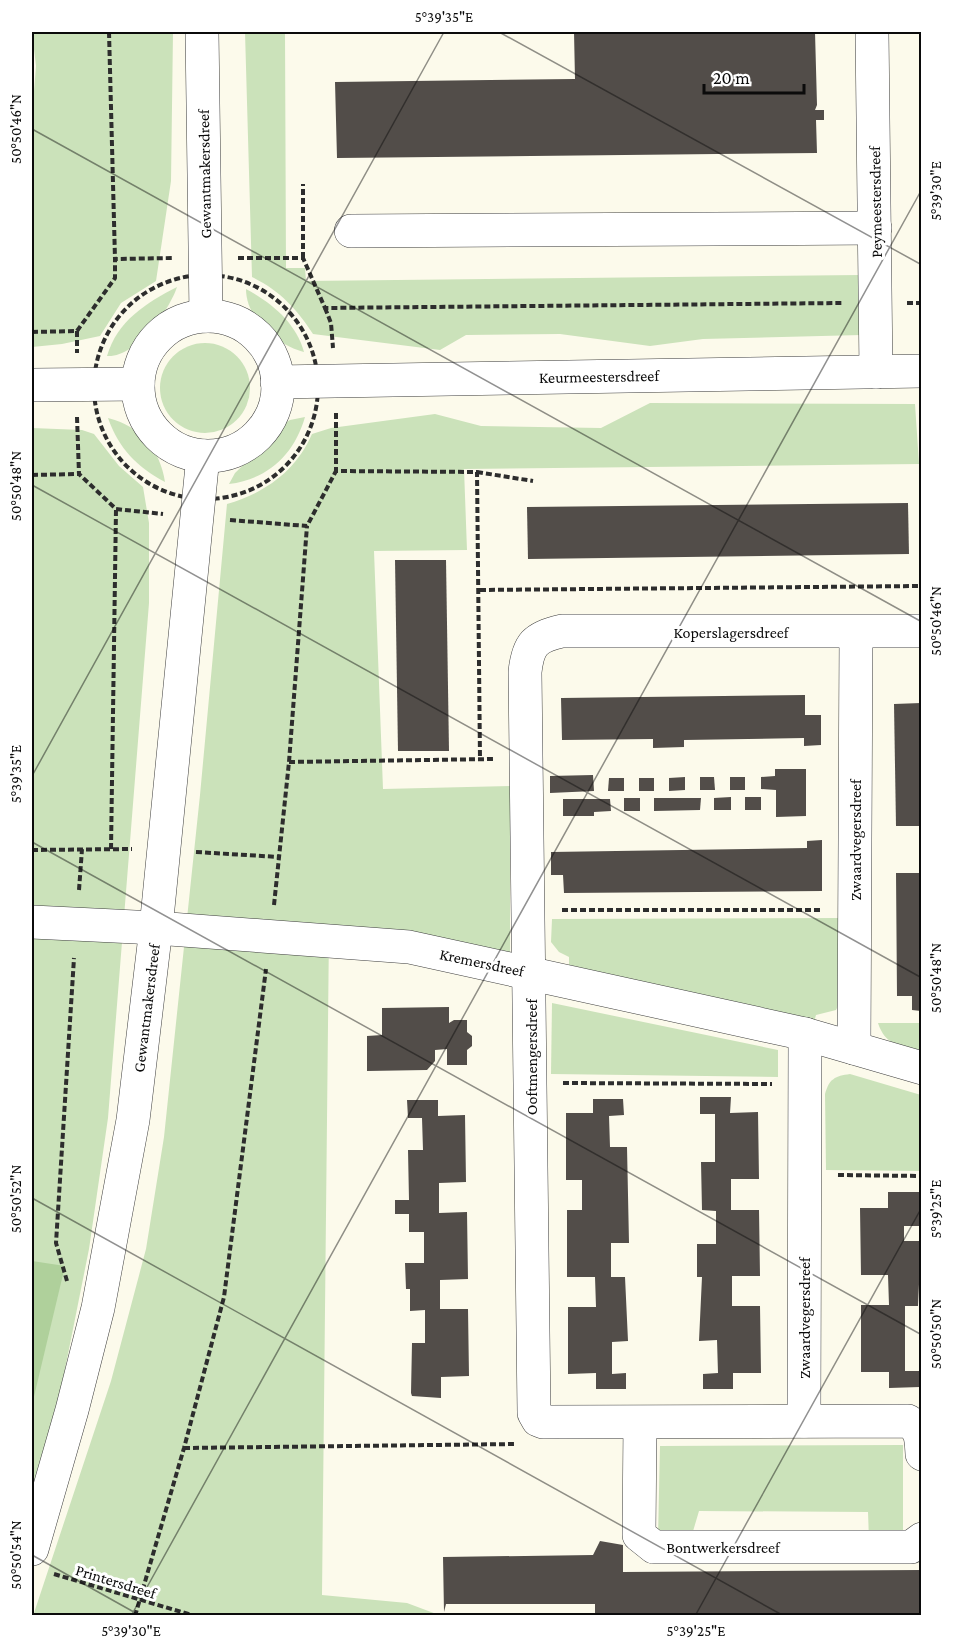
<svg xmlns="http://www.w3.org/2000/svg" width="953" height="1647" font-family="'Crimson Pro',serif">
<rect width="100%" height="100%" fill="#fcfaeb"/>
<!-- green -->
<g fill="#cbe2ba">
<polygon points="32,32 173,32 171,181 156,281 121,303 100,336 62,344 32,347 32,116 36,66"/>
<path d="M245,32H285L286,268H305L306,281L860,275L861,335L703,339L650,346L560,334L466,335L440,350L313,334C296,308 280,291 252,277Z"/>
<path d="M177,287C169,311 135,358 107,356C117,321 146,303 177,287Z"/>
<path d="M246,289C272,303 296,323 304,352C277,345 246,319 246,289Z"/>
<circle cx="205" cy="388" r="45"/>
<path d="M650,403L915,404L919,464L464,469L467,550L374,551L383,789L510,786V956L329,930L322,1595L407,1603L439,1615L33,1616L111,1381L146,1249L164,1137L200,795L227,504C265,493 296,471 312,434L331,428L435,414L481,426L601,428Z"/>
<path d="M305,417C294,455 268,479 229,484L235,473L267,442L278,427L290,420Z"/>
<path d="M108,418C141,426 160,450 165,482C137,467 119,449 108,418Z"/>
<polygon points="32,428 82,430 94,434 119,466 143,487 149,523 149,603 108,1118 89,1249 62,1384 32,1491"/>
<polygon points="841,918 840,1002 836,1010 816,1015 814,1022 569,965 569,957 559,952 551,942 552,919"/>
<polygon points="552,1003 778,1050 778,1077 551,1074"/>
<path d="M878,1023H921V1053C901,1047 885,1045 878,1023Z"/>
<path d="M850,1074L921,1095V1171L826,1170L825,1094C829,1079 835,1076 850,1074Z"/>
<polygon points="903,1445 903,1538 869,1540 868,1512 699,1511 691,1538 658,1538 660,1446"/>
</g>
<!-- forest -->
<polygon fill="#afd09b" points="32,1261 65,1266 32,1405"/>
<!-- building -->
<g fill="#524d49">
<polygon points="574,32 815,32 817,105 815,110 824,110 824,120 816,120 817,153 337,158 335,82 575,79"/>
<polygon points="908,503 909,554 528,559 527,507"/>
<polygon points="395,560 446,560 449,751 398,751"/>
<polygon points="805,695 805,715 821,715 821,745 804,746 804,738 684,740 684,747 653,748 653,739 562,740 561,698"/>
<polygon points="921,703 921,826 896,826 894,704"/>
<polygon points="775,769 806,769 806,816 776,817 776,790 761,789 761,777 775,776"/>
<polygon points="593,775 594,791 550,793 550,776"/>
<polygon points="685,777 685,790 669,791 669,778"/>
<polygon points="700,777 714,777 715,790 700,790"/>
<rect x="730" y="777" width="15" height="13"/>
<polygon points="609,778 624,778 624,791 608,791"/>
<rect x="639" y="778" width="15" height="13"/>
<polygon points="731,797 731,810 714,810 714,798"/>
<rect x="745" y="797" width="16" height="13"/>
<rect x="624" y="798" width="16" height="13"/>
<polygon points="654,798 701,798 700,810 654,811"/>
<polygon points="563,799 610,799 611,811 594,812 594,816 563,816"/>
<polygon points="822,840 822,891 564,893 563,875 551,875 551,852 807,848 807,841"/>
<polygon points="896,873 921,873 921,1011 912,1010 912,996 897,996"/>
<polygon points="449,1007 449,1023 454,1020 467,1020 467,1032 472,1036 472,1046 467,1050 467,1065 447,1065 447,1049 435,1050 435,1061 427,1070 367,1071 367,1036 382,1035 382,1008"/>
<polygon points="700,1097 731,1097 730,1113 758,1112 759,1179 731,1179 731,1210 759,1210 760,1276 732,1276 732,1306 760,1306 761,1373 733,1373 733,1389 703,1389 703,1374 718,1373 717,1340 699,1341 702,1277 697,1277 697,1244 716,1244 716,1211 702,1210 701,1162 715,1162 715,1114 700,1114"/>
<polygon points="593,1099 623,1099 624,1115 609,1116 610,1147 627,1147 629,1243 611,1243 611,1277 625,1277 628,1341 612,1342 612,1374 626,1373 626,1389 596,1389 596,1373 568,1374 568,1307 596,1307 595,1277 567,1277 567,1210 582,1210 582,1180 566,1180 566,1113 593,1113"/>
<polygon points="407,1100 438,1100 438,1116 465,1115 466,1182 439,1183 439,1213 467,1212 468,1279 440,1280 440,1309 468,1309 469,1376 441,1377 441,1398 412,1396 411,1393 412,1343 425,1343 425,1310 410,1311 410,1289 406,1289 405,1263 424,1263 424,1232 409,1232 409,1214 395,1214 395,1200 409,1200 408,1150 423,1150 422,1118 408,1118"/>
<polygon points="888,1192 921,1192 921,1226 904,1226 904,1241 921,1241 918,1306 905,1306 905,1371 920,1371 920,1387 889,1388 889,1372 861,1372 861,1305 889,1305 888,1275 861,1275 860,1208 888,1208"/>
<polygon points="600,1541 623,1545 623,1572 921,1570 921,1616 595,1616 595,1604 446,1604 444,1612 443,1557 593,1555"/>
</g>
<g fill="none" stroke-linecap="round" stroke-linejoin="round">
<!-- minor casing -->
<g stroke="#3e3e3e" stroke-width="34">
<g id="minor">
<polyline points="202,32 206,316"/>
<polyline points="872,32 876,372"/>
<polyline points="351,231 875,228"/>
<circle cx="208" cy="386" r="70"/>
<polyline points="277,382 922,371"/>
<polyline points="32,385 138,384"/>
<path d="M922,631H562C535,637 528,644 525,672L534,1413L538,1420L543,1422L908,1421C922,1429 921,1440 922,1454"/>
<polyline points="32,922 156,928 409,947 805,1034 922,1068"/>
<polyline points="854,1048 856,632"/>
<polyline points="804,1421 805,1034"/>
<polyline points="640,1423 639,1535 654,1547 911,1547 922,1539"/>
<polyline points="32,1549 72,1410 98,1308 133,1120 156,928 203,456"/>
</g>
</g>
<!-- path -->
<g stroke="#2d2d2d" stroke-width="4" stroke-dasharray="6 3" stroke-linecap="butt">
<polyline points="109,32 115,259"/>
<polyline points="238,258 303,258 325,308 843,303"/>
<polyline points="303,258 303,184"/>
<circle cx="206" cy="387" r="112"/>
<polyline points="907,303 922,303"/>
<polyline points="325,308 331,323 333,348"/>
<polyline points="77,331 77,353"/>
<polyline points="32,332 77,331 115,278 115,259 173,258"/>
<polyline points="336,413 336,471 477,472 480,759"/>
<polyline points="77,417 79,474 116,509 163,514"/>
<polyline points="477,472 533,481"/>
<polyline points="32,475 79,474"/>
<polyline points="230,520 307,526 336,471"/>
<polyline points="480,590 922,586"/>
<polyline points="289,762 493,759"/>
<polyline points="111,849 116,509"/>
<polyline points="32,850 132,849"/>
<polyline points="196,852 279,857"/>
<polyline points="79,890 82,849"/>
<polyline points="274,905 289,762 307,526"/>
<polyline points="562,910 821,910"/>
<polyline points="563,1083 772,1084"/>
<polyline points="838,1175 922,1176"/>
<polyline points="67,1281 56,1243 74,958"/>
<polyline points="184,1448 516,1444"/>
<polyline points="54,1574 195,1616"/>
<polyline points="135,1616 184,1448 224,1297 266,969"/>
</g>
<!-- minor -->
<use href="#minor" stroke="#fff" stroke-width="33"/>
</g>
<!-- ticks -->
<path fill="none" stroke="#0b0b0b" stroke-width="1.5" stroke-opacity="0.45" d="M499,32L922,265M32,129L922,622M32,485L922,978M32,776L444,32M32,842L922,1335M32,1198L784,1616M32,1555L141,1616M131,1616L922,189M695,1616L922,1207"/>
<g text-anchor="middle" stroke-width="6" stroke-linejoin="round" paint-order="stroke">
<!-- street labels -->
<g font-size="16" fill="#0b0b0b" stroke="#fff">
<text transform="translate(204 174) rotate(-91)" y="6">Gewantmakersdreef</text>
<text transform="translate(875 202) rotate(-91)" y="6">Peymeestersdreef</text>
<text transform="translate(599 376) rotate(-1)" y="6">Keurmeestersdreef</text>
<text x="731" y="638">Koperslagersdreef</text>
<text transform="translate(855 840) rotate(-90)" y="6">Zwaardvegersdreef</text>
<text transform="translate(482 962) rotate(12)" y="6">Kremersdreef</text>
<text transform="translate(146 1008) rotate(-83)" y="6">Gewantmakersdreef</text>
<text transform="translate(531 1057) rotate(-90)" y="6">Ooftmengersdreef</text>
<text transform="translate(804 1318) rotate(-90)" y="6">Zwaardvegersdreef</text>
<text x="723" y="1553">Bontwerkersdreef</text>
<text transform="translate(116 1581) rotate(17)" y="6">Printersdreef</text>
</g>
</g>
<!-- border -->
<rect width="953" height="1647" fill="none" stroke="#ffffff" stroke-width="66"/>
<!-- scale -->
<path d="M704 84v9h100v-9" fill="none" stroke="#0b0b0b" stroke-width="3"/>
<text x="713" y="84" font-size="18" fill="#0b0b0b" stroke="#ffffff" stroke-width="4.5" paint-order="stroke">20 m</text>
<rect x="33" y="33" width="887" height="1581" fill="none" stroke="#0b0b0b" stroke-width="2"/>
<g font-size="15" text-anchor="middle" fill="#0b0b0b">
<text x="444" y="22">5°39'35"E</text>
<text transform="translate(16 129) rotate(-90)" y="5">50°50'46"N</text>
<text transform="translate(936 191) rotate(-90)" y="5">5°39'30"E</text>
<text transform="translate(16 486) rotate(-90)" y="5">50°50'48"N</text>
<text transform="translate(936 621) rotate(-90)" y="5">50°50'46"N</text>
<text transform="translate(16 774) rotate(-90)" y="5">5°39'35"E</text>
<text transform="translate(936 978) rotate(-90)" y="5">50°50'48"N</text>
<text transform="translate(16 1199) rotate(-90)" y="5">50°50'52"N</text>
<text transform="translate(936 1209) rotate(-90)" y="5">5°39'25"E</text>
<text transform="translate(936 1334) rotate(-90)" y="5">50°50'50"N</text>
<text transform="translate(16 1555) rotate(-90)" y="5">50°50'54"N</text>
<text x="131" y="1636">5°39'30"E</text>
<text x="696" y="1636">5°39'25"E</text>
</g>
</svg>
